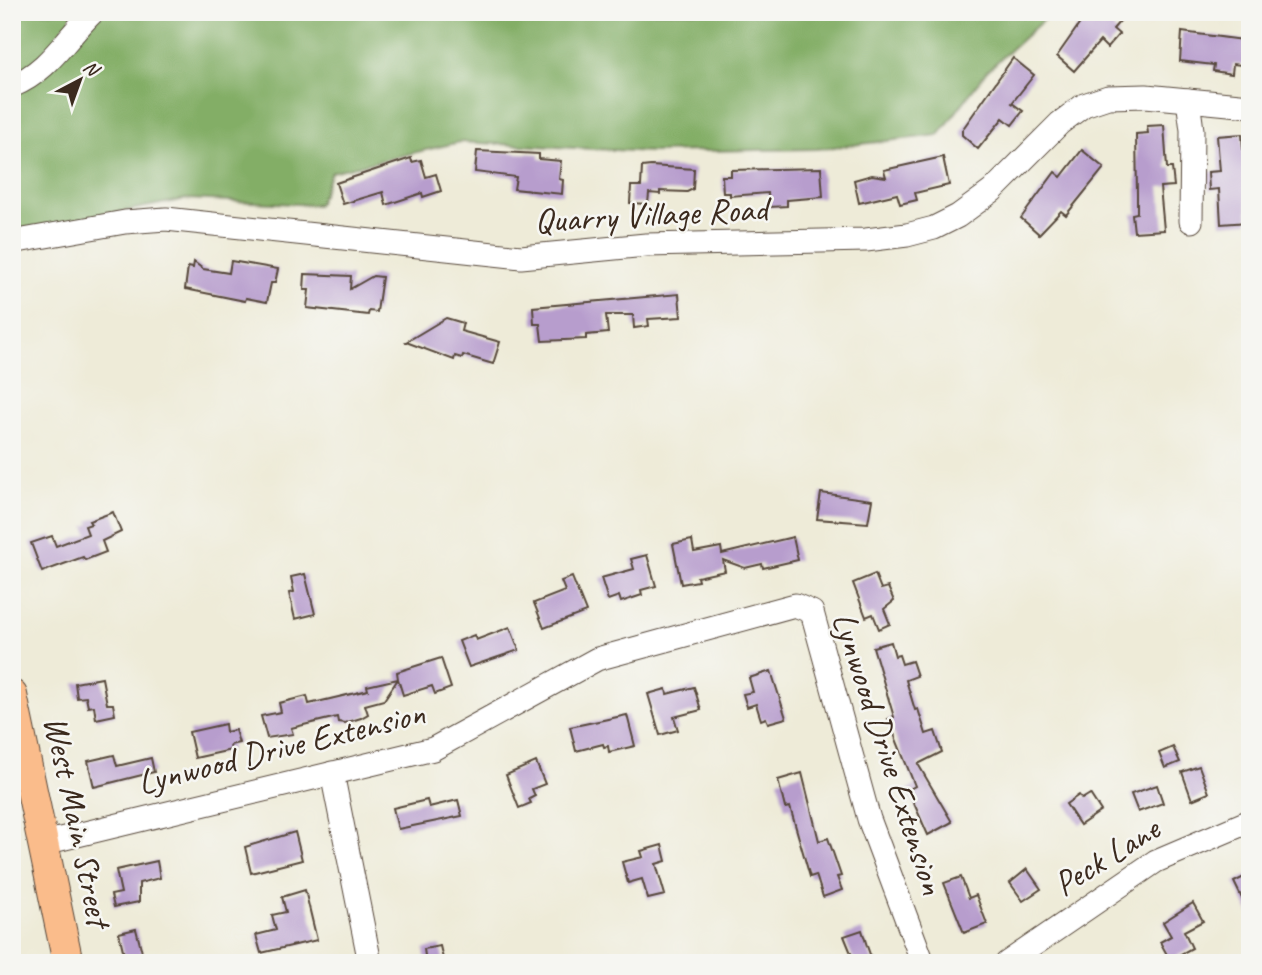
<svg xmlns="http://www.w3.org/2000/svg" width="1262" height="975" font-family="Caveat,sans-serif">
<rect width="100%" height="100%" fill="#f6f6f2"/>
<filter id="ink" filterUnits="userSpaceOnUse"><feTurbulence type="fractalNoise" baseFrequency=".0143" numOctaves="2"/><feDisplacementMap in="SourceGraphic" scale="14" xChannelSelector="R" yChannelSelector="G"/><feConvolveMatrix kernelMatrix="1 2 1 2 8 2 1 2 1" color-interpolation-filters="sRGB"/></filter>
<filter id="wash" filterUnits="userSpaceOnUse"><feTurbulence type="fractalNoise" baseFrequency=".00686" numOctaves="4" result="noise"/><feDisplacementMap in="SourceGraphic" scale="28" xChannelSelector="R" yChannelSelector="G"/><feGaussianBlur stdDeviation="1.57" result="paint"/><feColorMatrix in="noise" values="0 0 0 0 0 0 0 0 0 0 0 0 0 0 0 0 0 1.4 0 .05"/><feComposite in="paint" operator="in"/></filter>
<g filter="url(#wash)">
<rect width="100%" height="100%" fill="#eeebd8"/>
<!-- forest -->
<polygon fill="#83ae66" stroke="#5f6c42" stroke-width="2" points="12,12 1052,12 987,71 939,135 817,149 652,152 460,142 331,172 318,205 186,199 12,233"/>
<g id="blocks">
<!-- building -->
<g fill="#b79dcd">
<polygon points="1088,12 1128,12 1113,29 1119,34 1107,48 1100,41 1074,71 1057,56"/>
<polygon points="1182,32 1250,41 1250,66 1233,64 1232,74 1213,71 1214,65 1180,61"/>
<polygon points="1013,58 1034,75 1012,103 1023,111 1012,125 1003,118 978,149 962,135 962,130"/>
<polygon points="1164,125 1167,168 1172,168 1174,186 1160,187 1164,230 1134,232 1132,214 1137,213 1137,194 1136,134 1148,133 1147,126"/>
<polygon points="1242,134 1248,222 1221,224 1219,189 1209,190 1208,172 1220,171 1217,136"/>
<polygon points="1082,150 1104,168 1066,215 1061,211 1039,234 1021,218 1055,172 1061,177"/>
<polygon points="477,151 539,154 539,159 561,161 559,179 563,180 562,194 514,189 516,177 475,172"/>
<polygon points="943,157 949,185 915,193 917,200 900,204 897,194 859,203 854,180 872,175 886,177 884,170"/>
<polygon points="411,158 412,162 421,160 426,177 436,174 441,191 423,197 422,193 386,205 383,192 343,204 336,183"/>
<polygon points="651,166 694,169 693,189 687,192 660,191 660,194 649,193 648,204 630,203 631,186 641,186 642,167"/>
<polygon points="821,168 823,197 787,200 787,206 769,207 768,193 730,196 730,193 723,193 722,176 731,176 731,170"/>
<polygon points="231,261 278,269 275,283 271,283 267,302 246,298 245,301 185,289 188,267 193,268 194,262 203,269 229,273"/>
<polygon points="305,274 351,276 350,289 373,276 382,277 377,312 369,311 368,315 307,308 309,290 304,290"/>
<polygon points="679,294 681,317 648,319 649,326 634,328 633,315 606,315 608,333 586,335 586,339 542,341 540,324 534,324 533,307"/>
<polygon points="446,318 463,323 461,331 500,342 493,364 463,355 462,358 455,356 454,360 406,342"/>
<polygon points="821,493 872,500 868,523 817,519"/>
<polygon points="113,512 121,532 102,541 106,552 85,560 83,557 42,572 31,543 52,536 56,546 88,534 85,526 91,524 89,521"/>
<polygon points="793,537 798,560 763,568 762,564 745,568 723,560 725,571 697,577 698,581 681,584 673,544 692,540 694,552 721,547 722,554"/>
<polygon points="647,555 656,586 641,590 642,595 621,602 619,596 608,600 601,578 634,569 631,559"/>
<polygon points="305,574 315,614 295,619 289,593 294,592 291,577"/>
<polygon points="875,574 881,589 888,587 894,601 884,609 890,624 879,629 873,614 866,617 853,583"/>
<polygon points="572,577 586,612 544,628 534,603 565,591 561,581"/>
<polygon points="510,627 519,650 469,667 459,641 474,635 476,640"/>
<polygon points="891,642 895,656 899,655 902,664 912,661 917,676 906,680 915,710 918,709 926,734 935,731 942,752 918,764 952,822 928,835 908,790 915,786 888,719 894,717 873,647"/>
<polygon points="441,658 451,688 435,694 432,686 403,695 398,679 384,700 365,705 368,714 361,718 345,723 338,722 337,717 291,728 293,734 267,738 261,716 281,712 279,703 307,696 309,704 368,690 367,686 398,679 397,672"/>
<polygon points="771,671 786,718 768,723 766,718 761,720 756,704 747,707 743,694 753,692 749,678"/>
<polygon points="102,678 107,704 113,704 115,715 96,719 94,706 88,707 86,697 77,698 75,683"/>
<polygon points="694,687 701,710 674,717 678,730 660,735 648,694 666,689 667,694"/>
<polygon points="627,715 635,746 609,752 608,746 604,747 603,744 576,751 570,727"/>
<polygon points="225,724 226,732 235,730 239,743 230,745 231,750 195,758 189,732"/>
<polygon points="1173,747 1180,762 1165,768 1159,753"/>
<polygon points="114,755 117,766 151,758 154,772 94,787 88,761"/>
<polygon points="536,762 545,784 532,789 535,796 529,799 531,803 519,808 506,775"/>
<polygon points="1199,766 1209,793 1192,800 1182,772"/>
<polygon points="802,773 819,841 828,838 841,876 837,877 842,890 823,897 816,875 810,877 790,807 785,808 778,780"/>
<polygon points="1157,785 1163,803 1138,812 1131,794"/>
<polygon points="1090,794 1101,811 1080,825 1066,804 1079,795 1082,799"/>
<polygon points="427,800 429,807 458,800 462,816 398,829 393,808"/>
<polygon points="295,832 302,860 251,873 245,847"/>
<polygon points="662,845 666,861 656,864 665,895 648,899 642,879 628,883 622,862 643,857 641,851"/>
<polygon points="157,861 160,878 139,883 139,902 114,907 111,895 121,893 116,870"/>
<polygon points="1027,869 1041,889 1023,901 1010,883"/>
<polygon points="1250,874 1250,915 1234,882"/>
<polygon points="961,877 969,898 976,895 987,924 964,933 944,883"/>
<polygon points="305,890 317,940 261,953 256,935 276,930 272,915 286,912 282,897"/>
<polygon points="1193,903 1203,921 1184,931 1192,948 1170,960 1160,942 1171,936 1163,922"/>
<polygon points="136,929 144,960 126,963 119,933"/>
<polygon points="862,930 867,946 873,963 855,963 844,936"/>
<polygon points="440,946 444,963 426,963 424,949"/>
</g>
</g>
</g>
<g filter="url(#ink)">
<use href="#blocks" fill-opacity="0" stroke="#56473a" stroke-width="2"/>
<g fill="none" stroke-linecap="round" stroke-linejoin="round">
<!-- minor casing -->
<g stroke="#56473a" stroke-width="25">
<g id="minor">
<path d="M12,86C49,71 65,39 93,12"/>
<polyline points="1188,100 1192,130 1191,221"/>
<polyline points="12,242 125,222 166,219 521,257 646,245 866,240 907,235 934,228 958,216 992,191 1060,123 1084,105 1108,97 1146,96 1250,106"/>
<polyline points="332,773 370,963"/>
<polyline points="44,843 433,749 597,659 795,605 812,612 869,819 923,963"/>
<polyline points="1007,963 1156,861 1250,821"/>
</g>
</g>
<!-- major casing -->
<g stroke="#56473a" stroke-width="32">
<polyline id="major" points="12,695 68,963"/>
</g>
<!-- minor -->
<use href="#minor" stroke="#fff" stroke-width="23"/>
<!-- major -->
<use href="#major" stroke="#fabc8b" stroke-width="30"/>
</g>
</g>
<g text-anchor="middle" stroke-width="5" stroke-linejoin="round" paint-order="stroke">
<!-- street labels -->
<g font-size="35" fill="#3b2a1e" stroke="#f6f6f2">
<text transform="translate(651 214) rotate(-3)" y="12">Quarry Village Road</text>
<text transform="translate(281 747) rotate(-14)" y="12">Lynwood Drive Extension</text>
<text transform="translate(889 753) rotate(72)" y="12">Lynwood Drive Extension</text>
<text transform="translate(78 821) rotate(78)" y="12">West Main Street</text>
<text transform="translate(1106 856) rotate(-32)" y="12">Peck Lane</text>
</g>
</g>
<!-- margin -->
<rect width="1262" height="975" fill="none" stroke="#f6f6f2" stroke-width="42"/>
<!-- north arrow -->
<g transform="translate(80 80) rotate(41)" stroke="#f6f6f2" stroke-width="5" paint-order="stroke">
<path d="M0-5L12 26L0 18L-12 26Z" fill="#3b2a1e"/>
<text y="-10" font-size="19" font-weight="bold" text-anchor="middle" fill="#3b2a1e">N</text>
</g>
</svg>
